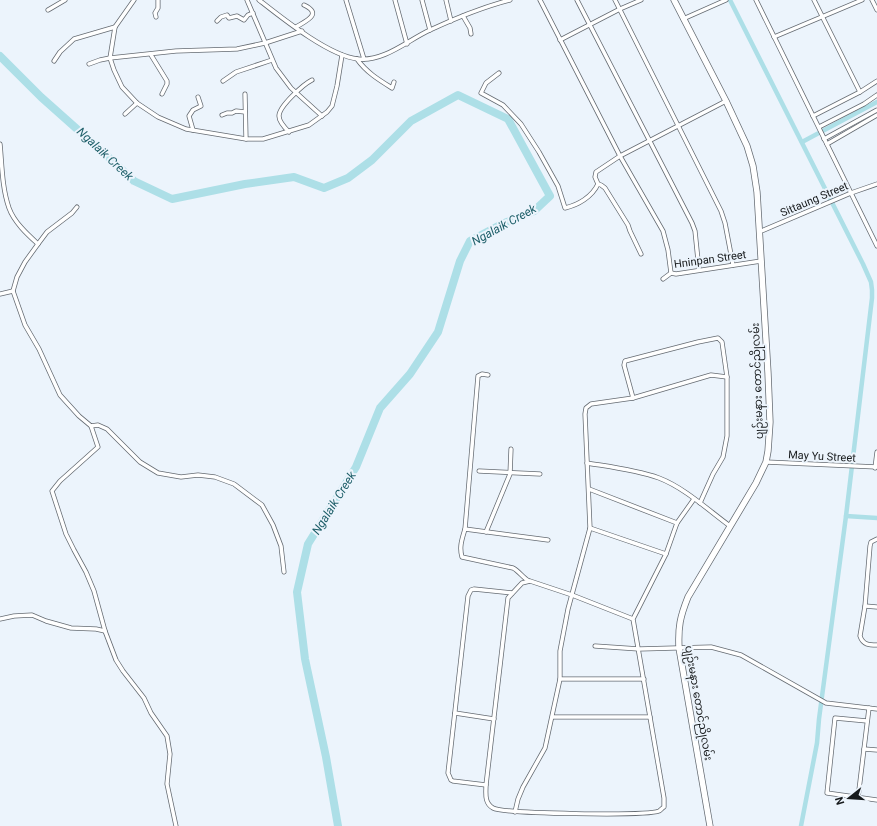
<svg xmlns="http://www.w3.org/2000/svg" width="877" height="826" font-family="Roboto,'Noto Sans Myanmar',sans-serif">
<rect width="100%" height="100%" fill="#ecf4fc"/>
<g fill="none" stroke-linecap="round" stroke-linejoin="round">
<!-- canal -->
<g stroke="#addfe7" stroke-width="4.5">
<polyline points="730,0 863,264 871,282 872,290 872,298 846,516 819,719 817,743 801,826"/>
<polyline points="802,142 877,102"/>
<polyline points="846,516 877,518"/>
</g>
<!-- river -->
<polyline stroke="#addfe7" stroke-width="8" points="0,56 41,97 105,154 134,181 172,199 245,184 294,177 324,188 348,178 372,160 411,121 458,95 508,119 550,196 534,211 502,224 470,241 460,261 438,332 410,374 380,408 356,467 308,544 297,592 305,659 326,757 338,826"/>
<!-- minor casing -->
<g stroke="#656b72" stroke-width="5">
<g id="minor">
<polyline points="134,0 115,27 110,58 114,70 122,87 137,103 158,117 186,129 246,139 263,139 309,125 327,112 332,106 337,86 342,55"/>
<polyline points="247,0 276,68 291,88 322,116"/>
<path d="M259,0C282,18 329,56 358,59C384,62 408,40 430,30C456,18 483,7 510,0"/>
<polyline points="346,0 364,59"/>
<polyline points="395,0 407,44"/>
<polyline points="422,0 430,30"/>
<polyline points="446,0 451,21"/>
<polyline points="540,0 620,156 663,231 668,250 671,273"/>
<polyline points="577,0 692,223 695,231 699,270"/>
<polyline points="615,0 721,211 725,223 733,265"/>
<polyline points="756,0 877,246"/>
<polyline points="814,0 860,92"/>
<polyline points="872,0 877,10"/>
<polyline points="48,10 65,0"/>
<polyline points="463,16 470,28 471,34"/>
<polyline points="156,17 155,13 158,8 158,0"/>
<polyline points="683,19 726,0"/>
<polyline points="217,21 221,17 227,15 229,18 237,16 244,20 248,15 253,13"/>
<path d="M296,27C306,21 323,14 304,5"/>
<polyline points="774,37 862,0"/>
<polyline points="560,40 620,9 641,0"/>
<polyline points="151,55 167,81 167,84 162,94"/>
<path d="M357,59C366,72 379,80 392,88L394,82"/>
<polyline points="54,61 60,52 74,39 115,27"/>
<polyline points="89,64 100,60 110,58 176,51 237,49 265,43 302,31"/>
<path d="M499,73L486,83L481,93L503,105L521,124L539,152L558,186L565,208C578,205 592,197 598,184L595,177L596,172L620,156L726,101"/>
<polyline points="223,81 236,72 272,60"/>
<polyline points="245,94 246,139"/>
<polyline points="125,114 137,103"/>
<polyline points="222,115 227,113 232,113 236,111 245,112"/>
<polyline points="813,116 860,92 877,81"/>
<polyline points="819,127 864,104 877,95"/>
<polyline points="193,130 189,116 193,110 201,106 198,97"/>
<path d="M289,132C285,128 279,122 279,116C279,106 304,84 312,80"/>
<polyline points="824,139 877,110"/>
<path d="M0,144C2,165 2,188 9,208C14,222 27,234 38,244L25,262L17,277L13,291L25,325L39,349L60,395L79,416L91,426L98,425L107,429L140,462L158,473L181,477L198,475L215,477L234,484L262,505L273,525L281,546L284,572"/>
<polyline points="827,144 877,115"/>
<polyline points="598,184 601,185 605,188 628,225 630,231 641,254"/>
<polyline points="759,232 851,193 877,184"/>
<polyline points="38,244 47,232 72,213 77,207"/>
<polyline points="663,279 671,273 676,274 761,261"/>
<polyline points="0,294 13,291"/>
<path d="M488,375L482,374L478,376L465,529C462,539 459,547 462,557L513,568C519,571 523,578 529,581"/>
<polyline points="633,398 624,365 625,361 698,342 718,338 722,342 727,377 727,436 723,457 713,474 700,503"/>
<polyline points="91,426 98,447 60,481 52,491 66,534 74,550 86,572 94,591 105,631 116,660 123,671 144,698 151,713 167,736 170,754 167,784 176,826"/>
<polyline points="766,462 877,467"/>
<path d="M587,463C611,467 636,470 659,478C685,488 708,510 730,526"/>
<polyline points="875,468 877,452"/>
<polyline points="479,471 540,474"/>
<polyline points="589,489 677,523"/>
<polyline points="590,528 666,554"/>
<polyline points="465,529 548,540"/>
<polyline points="486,532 510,474 511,449"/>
<path d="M877,539L871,542L870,546L865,606L860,636C863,645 869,645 877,645"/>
<polyline points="865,606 877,607"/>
<polyline points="0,619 14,616 32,615 46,621 71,628 96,629 105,631"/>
<path d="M633,619L572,595L530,581L522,583L508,598L486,785C486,793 484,803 493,808C504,814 647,816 659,811C661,810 662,808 664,807V798L633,619L666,554L677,523L694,499"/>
<polyline points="595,646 639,649 711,647 741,655 826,703 877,709"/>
<polyline points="560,679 644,679"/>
<polyline points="455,713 494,719"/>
<polyline points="553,717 650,717"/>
<polyline points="867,721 835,718 827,793 877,800"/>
<polyline points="864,749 877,750"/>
<polyline points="486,785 453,781 451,780 448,773 468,596 471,590 474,589 512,593"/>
<polyline points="858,798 869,708"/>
<polyline points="515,812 518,799 523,787 545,748 560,679 560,651 568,609 590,528 585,414 586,408 591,404 633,398 711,375 727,377"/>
</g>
</g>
<!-- primary casing -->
<g stroke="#656b72" stroke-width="7">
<path id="primary" d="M674,0L726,101L747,146L753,166L757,192L768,373L770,422L768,451L766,462L756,483L688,597C680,617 678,627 679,648L710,826"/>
</g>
<!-- minor -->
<use href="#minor" stroke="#fff" stroke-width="3.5"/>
<!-- primary -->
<use href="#primary" stroke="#fff" stroke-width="5.5"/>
</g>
<g text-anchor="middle" stroke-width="4" stroke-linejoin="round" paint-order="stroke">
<!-- street labels -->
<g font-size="11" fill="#171a1c" stroke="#ecf4fc">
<text transform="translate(814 199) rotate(-23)" y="4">Sittaung Street</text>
<text transform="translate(710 259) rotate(-8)" y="4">Hninpan Street</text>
<text transform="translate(757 381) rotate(-92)" y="4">ပျဉ်းမနား တောင်ညိုလမ်း</text>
<text transform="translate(822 456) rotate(3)" y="4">May Yu Street</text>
<text transform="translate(699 703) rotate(80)" y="4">ပျဉ်းမနား တောင်ညိုလမ်း</text>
</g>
<!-- water labels -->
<g font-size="12" font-style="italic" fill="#1e5f69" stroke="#ecf4fc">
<text transform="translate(105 154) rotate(43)" y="4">Ngalaik Creek</text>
<text transform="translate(504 225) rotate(-29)" y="4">Ngalaik Creek</text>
<text transform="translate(334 503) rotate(-58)" y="4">Ngalaik Creek</text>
</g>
</g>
<!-- north arrow -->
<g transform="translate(849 798) rotate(253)" stroke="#ecf4fc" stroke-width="3" paint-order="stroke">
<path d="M0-3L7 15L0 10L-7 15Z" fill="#171a1c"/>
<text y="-6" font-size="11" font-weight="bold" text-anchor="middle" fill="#171a1c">N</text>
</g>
</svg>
